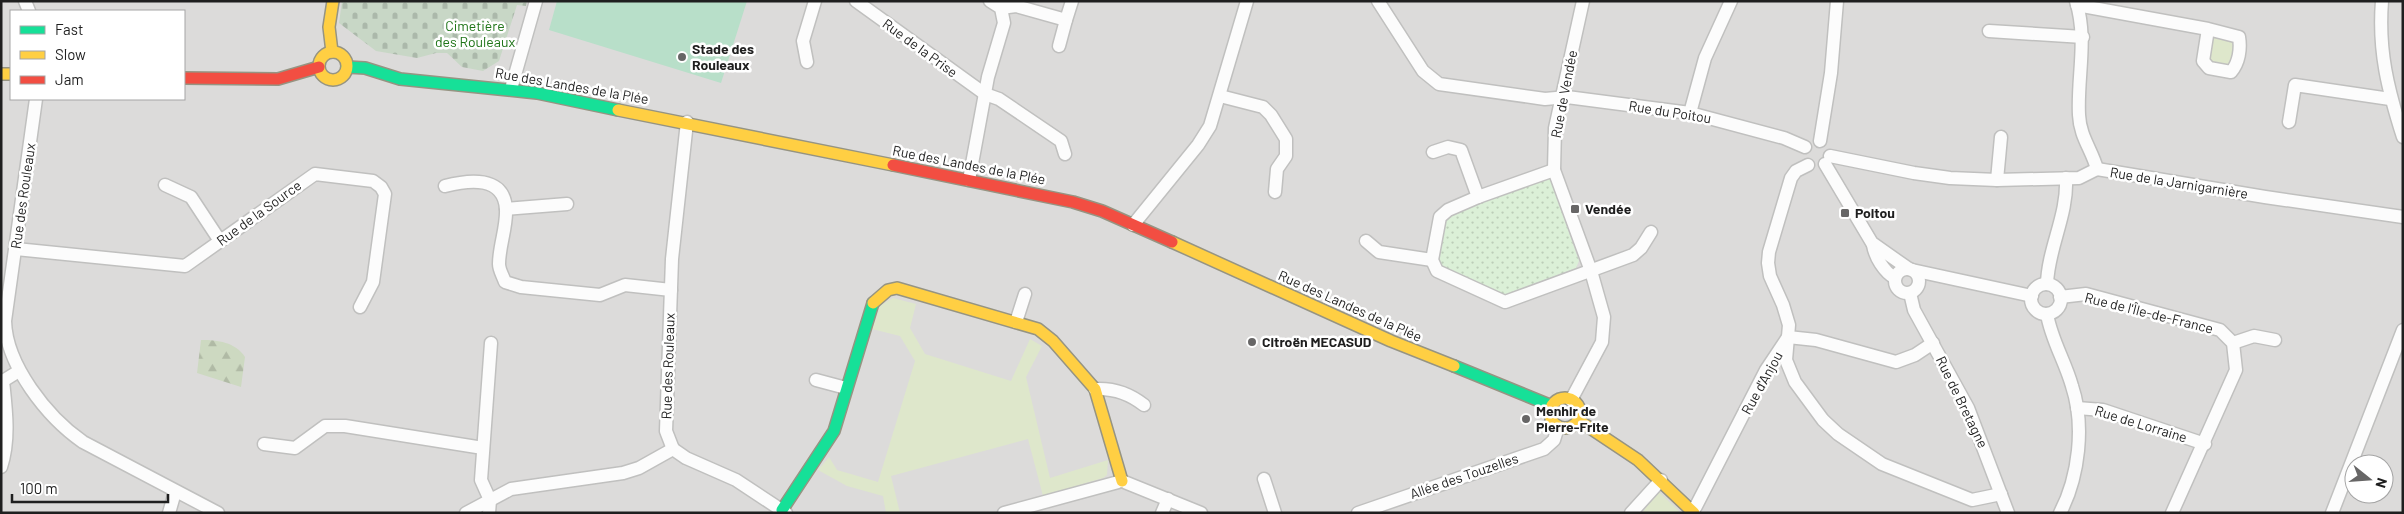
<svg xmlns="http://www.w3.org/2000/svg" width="2404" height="514" font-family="Barlow,sans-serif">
<defs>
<pattern id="forest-firs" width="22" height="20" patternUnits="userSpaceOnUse" patternTransform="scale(1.25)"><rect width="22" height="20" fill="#cdd9c1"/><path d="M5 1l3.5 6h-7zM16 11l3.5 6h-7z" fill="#b0baa5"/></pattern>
<pattern id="cemetery-stones" width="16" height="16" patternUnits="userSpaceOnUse" patternTransform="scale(1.25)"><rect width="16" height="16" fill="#c8d7c6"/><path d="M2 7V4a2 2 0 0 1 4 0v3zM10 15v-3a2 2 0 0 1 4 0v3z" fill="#abb8aa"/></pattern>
<pattern id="park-dots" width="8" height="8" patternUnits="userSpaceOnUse" patternTransform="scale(1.25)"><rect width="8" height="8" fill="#dbf0d7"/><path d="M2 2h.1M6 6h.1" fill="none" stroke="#bccdb8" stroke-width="1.8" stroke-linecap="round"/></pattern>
</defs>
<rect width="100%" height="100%" fill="#edebe9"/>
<!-- residential -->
<path fill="#dcdbda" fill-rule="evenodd" d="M1,1H2403V513H1ZM11,11H184V99H11ZM2354,464H2384V494H2354Z"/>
<!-- grass -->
<g fill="#dee7cb">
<polygon points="2213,36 2235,42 2230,66 2209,63"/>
<polygon points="893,298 916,304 910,328 925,354 1011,381 1030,339 1042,346 1026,377 1050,478 1108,460 1107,475 1103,478 1043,496 1028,439 891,476 900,513 886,513 883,496 847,486 818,470 829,457 837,470 878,482 915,361 900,336 872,329 881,305"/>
<polygon points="1658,491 1679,511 1679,513 1642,513"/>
</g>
<!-- forest -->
<path fill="url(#forest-firs)" d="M201,340C218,340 235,342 245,357L241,387L197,373Z"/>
<!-- cemetery -->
<polygon fill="url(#cemetery-stones)" points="342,1 527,1 526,6 517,5 499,61 483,71 462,67 447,53 436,53 417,58 376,51 339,23"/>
<!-- park -->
<polygon fill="url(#park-dots)" points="1550,178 1579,261 1576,268 1504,295 1441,268 1437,258 1442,217"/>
<!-- pitch -->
<polygon fill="#b8dfc9" points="557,1 747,1 721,83 549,30"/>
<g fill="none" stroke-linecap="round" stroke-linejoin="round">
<!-- street casing -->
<g stroke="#c0c0bf" stroke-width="15">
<g id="street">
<polyline points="25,1 29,11"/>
<polyline points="856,1 985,94 999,99 1061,141 1065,154"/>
<polyline points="1378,1 1423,71 1439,84 1545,99 1567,97 1690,113 1784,138 1805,147"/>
<path d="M2076,1C2088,40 2077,76 2079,115C2080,137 2092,150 2097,169"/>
<path d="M2382,1C2378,51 2388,90 2403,137"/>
<path d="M2077,5L2208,29L2239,37C2241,49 2239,63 2231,72L2209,68L2203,61L2208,29"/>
<polyline points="1001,8 1016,6 1066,20 1072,1"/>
<polyline points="1989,31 2083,37"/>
<polyline points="1059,46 1066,20"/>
<polyline points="807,62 803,41 815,1"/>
<polyline points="511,89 536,1"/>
<polyline points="1220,96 1263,107 1271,115 1286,139 1286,156 1277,169 1275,192"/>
<path d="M36,99L5,321C6,365 47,417 83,442L218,513"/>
<polyline points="1690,113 1705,58 1731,1"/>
<polyline points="2289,122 2295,85 2390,99"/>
<polyline points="1820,141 1831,73 1837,1"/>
<polyline points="1433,152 1448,147 1461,150 1478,197"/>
<polyline points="1830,156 1914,173 1950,178 1997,180 2079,178 2097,169"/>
<polyline points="1825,164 1872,243 1909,269"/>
<polyline points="1808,165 1796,171 1791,178 1769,252 1768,263 1770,276 1783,305 1789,325 1786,360 1795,382 1823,420 1838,434 1882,464 1972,500 2001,494"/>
<polyline points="2097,169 2265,197 2403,217"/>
<polyline points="1554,170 1478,197 1448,210 1440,217 1432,260 1437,271 1505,302 1633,255 1641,248 1651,232"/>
<polyline points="969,180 988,77 1004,23 1001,8 990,1"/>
<polyline points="1997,180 2001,137"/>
<polyline points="165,185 191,197 220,241"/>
<path d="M445,186C468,180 504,175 506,209C507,227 499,246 499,264C499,270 503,276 505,282L521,287L600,295L625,285L671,290"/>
<polyline points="506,209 567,204"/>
<polyline points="1133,225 1198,145 1210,126 1247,1"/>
<polyline points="1366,241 1379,252 1432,260"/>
<path d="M1873,245C1875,257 1884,272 1895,278"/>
<polyline points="16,249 185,266 315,174 373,181 381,187 385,194 373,282 360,307"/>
<circle cx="1907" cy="281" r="12"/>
<polyline points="1912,270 2032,296"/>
<path d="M2047,284C2048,248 2068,215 2066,178"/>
<circle cx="2046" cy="299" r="15"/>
<polyline points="1910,293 1914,310 1968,408 2008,513"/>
<polyline points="2060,297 2086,294 2220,330 2233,343 2236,370 2172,513"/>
<path d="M2047,314C2051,339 2065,361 2072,386C2085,425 2079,477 2060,513"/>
<polyline points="1016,322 1025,294"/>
<polyline points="2233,343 2254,336 2275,340"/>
<polyline points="816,380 846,388"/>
<path d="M1095,389C1113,388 1129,393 1144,405"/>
<polyline points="1571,400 1602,342 1604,317 1591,271 1554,170 1555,128 1583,1"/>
<polyline points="2077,408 2103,410 2205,444"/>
<polyline points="264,444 295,448 325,426 345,426 483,448"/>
<polyline points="673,449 666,431 672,259 687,122"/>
<polyline points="673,449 686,458 736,480 786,513"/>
<path d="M1,467C10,440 6,409 3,381L19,371"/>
<polyline points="1264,479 1275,513"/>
<polyline points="1693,512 1766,370 1788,337 1816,340 1896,362 1915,355 1933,343"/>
<polyline points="169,513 175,492"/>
<polyline points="466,513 511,489 623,473 639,468 673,449"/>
<polyline points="489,513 490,500 481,480 491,343"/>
<polyline points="1004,513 1122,481 1201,513"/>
<polyline points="1162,513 1168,499"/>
<polyline points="1358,513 1544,449 1554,440 1558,427"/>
<polyline points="1631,513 1661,480"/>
<polyline points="2332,513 2403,330"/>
</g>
</g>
<!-- fast casing -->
<g stroke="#969482" stroke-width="14">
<g id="fast">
<polyline points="347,67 365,68 400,79 537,93 618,110"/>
<polyline points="1454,366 1552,406"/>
<polyline points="782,510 834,431 873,303"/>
</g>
</g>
<!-- slow casing -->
<g stroke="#969482" stroke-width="14">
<g id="slow">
<polyline points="332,52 329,27 333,1"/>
<circle cx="333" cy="66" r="14"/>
<polyline points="1,74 11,74"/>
<polyline points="618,110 893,165"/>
<polyline points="1172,242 1391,341 1454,366"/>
<polyline points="873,303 888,290 897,288 1038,329 1053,341 1095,389 1122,481"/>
<circle cx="1565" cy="413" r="15"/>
<polyline points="1578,420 1638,460 1694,513"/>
</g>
</g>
<!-- jam casing -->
<g stroke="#969482" stroke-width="14">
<g id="jam">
<polyline points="184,78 278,79 319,67"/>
<polyline points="893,165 1073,202 1102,211 1172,242"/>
</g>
</g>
<!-- street -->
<use href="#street" stroke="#fcfcfc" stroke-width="12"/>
<!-- fast -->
<use href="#fast" stroke="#16e098" stroke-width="11"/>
<!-- slow -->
<use href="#slow" stroke="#ffcf43" stroke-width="11"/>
<!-- jam -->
<use href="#jam" stroke="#f24e42" stroke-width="11"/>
</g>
<!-- markers -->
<g fill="#676666" stroke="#fff" stroke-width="2">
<circle cx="682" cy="57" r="5"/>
<rect x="1570" y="204" width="10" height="10" rx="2.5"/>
<rect x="1840" y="208" width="10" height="10" rx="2.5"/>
<circle cx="1252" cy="342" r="5"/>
<circle cx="1526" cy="419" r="5"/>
</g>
<g text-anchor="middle" stroke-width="5" stroke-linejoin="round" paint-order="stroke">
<!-- park labels -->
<g font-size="14" fill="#1e7417" stroke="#fff">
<text x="475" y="31">Cimetière<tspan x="475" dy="16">des Rouleaux</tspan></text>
</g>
<!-- street labels -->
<g font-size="14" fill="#1f1f1f" stroke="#fff">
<text transform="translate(920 48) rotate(36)" y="5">Rue de la Prise</text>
<text transform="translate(572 86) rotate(10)" y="5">Rue des Landes de la Plée</text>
<text transform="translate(1564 94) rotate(-79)" y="5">Rue de Vendée</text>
<text transform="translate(1670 112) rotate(9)" y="5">Rue du Poitou</text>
<text transform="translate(969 165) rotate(11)" y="5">Rue des Landes de la Plée</text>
<text transform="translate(2179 183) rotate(9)" y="5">Rue de la Jarnigarnière</text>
<text transform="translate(23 196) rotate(-82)" y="5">Rue des Rouleaux</text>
<text transform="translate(259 213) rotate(-36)" y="5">Rue de la Source</text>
<text transform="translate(1350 306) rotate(24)" y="5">Rue des Landes de la Plée</text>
<text transform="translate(2149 313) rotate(14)" y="5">Rue de l'Île-de-France</text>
<text transform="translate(668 366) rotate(-88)" y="5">Rue des Rouleaux</text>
<text transform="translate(1762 383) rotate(-61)" y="5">Rue d'Anjou</text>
<text transform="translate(1962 402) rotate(64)" y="5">Rue de Bretagne</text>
<text transform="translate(2141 424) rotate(17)" y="5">Rue de Lorraine</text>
<text transform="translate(1464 476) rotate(-19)" y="5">Allée des Touzelles</text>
</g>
<!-- poi labels -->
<g font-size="14" font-weight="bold" fill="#1f1f1f" stroke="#fff" text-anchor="start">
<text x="692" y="54">Stade des<tspan x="692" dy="16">Rouleaux</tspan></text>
<text x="1585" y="214">Vendée</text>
<text x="1855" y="218">Poitou</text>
<text x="1262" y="347">Citroën MECASUD</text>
<text x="1536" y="416">Menhir de<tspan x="1536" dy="16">Pierre-Frite</tspan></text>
</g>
</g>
<!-- border -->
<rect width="2404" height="514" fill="none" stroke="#1f1f1f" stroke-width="5"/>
<!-- legend -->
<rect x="10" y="10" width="175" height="90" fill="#ffffff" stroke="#a5a5a5"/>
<rect x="20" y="26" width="25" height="8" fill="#16e098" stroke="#a5a5a5"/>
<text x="55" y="35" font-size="15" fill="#1f1f1f">Fast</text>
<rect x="20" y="51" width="25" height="8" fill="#ffcf43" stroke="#a5a5a5"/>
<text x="55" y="60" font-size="15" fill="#1f1f1f">Slow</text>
<rect x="20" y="76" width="25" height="8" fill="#f24e42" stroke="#a5a5a5"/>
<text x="55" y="85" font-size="15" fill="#1f1f1f">Jam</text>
<!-- north arrow -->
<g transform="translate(2369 479) rotate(107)"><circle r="24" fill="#ffffff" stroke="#a5a5a5"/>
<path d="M0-4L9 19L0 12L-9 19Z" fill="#676666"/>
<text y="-8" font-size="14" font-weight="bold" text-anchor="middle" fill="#1f1f1f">N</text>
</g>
<!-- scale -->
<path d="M12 494v8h156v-8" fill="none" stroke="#1f1f1f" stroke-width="2.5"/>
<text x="20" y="494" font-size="15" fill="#1f1f1f" stroke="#ffffff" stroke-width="4" paint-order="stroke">100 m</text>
</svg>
